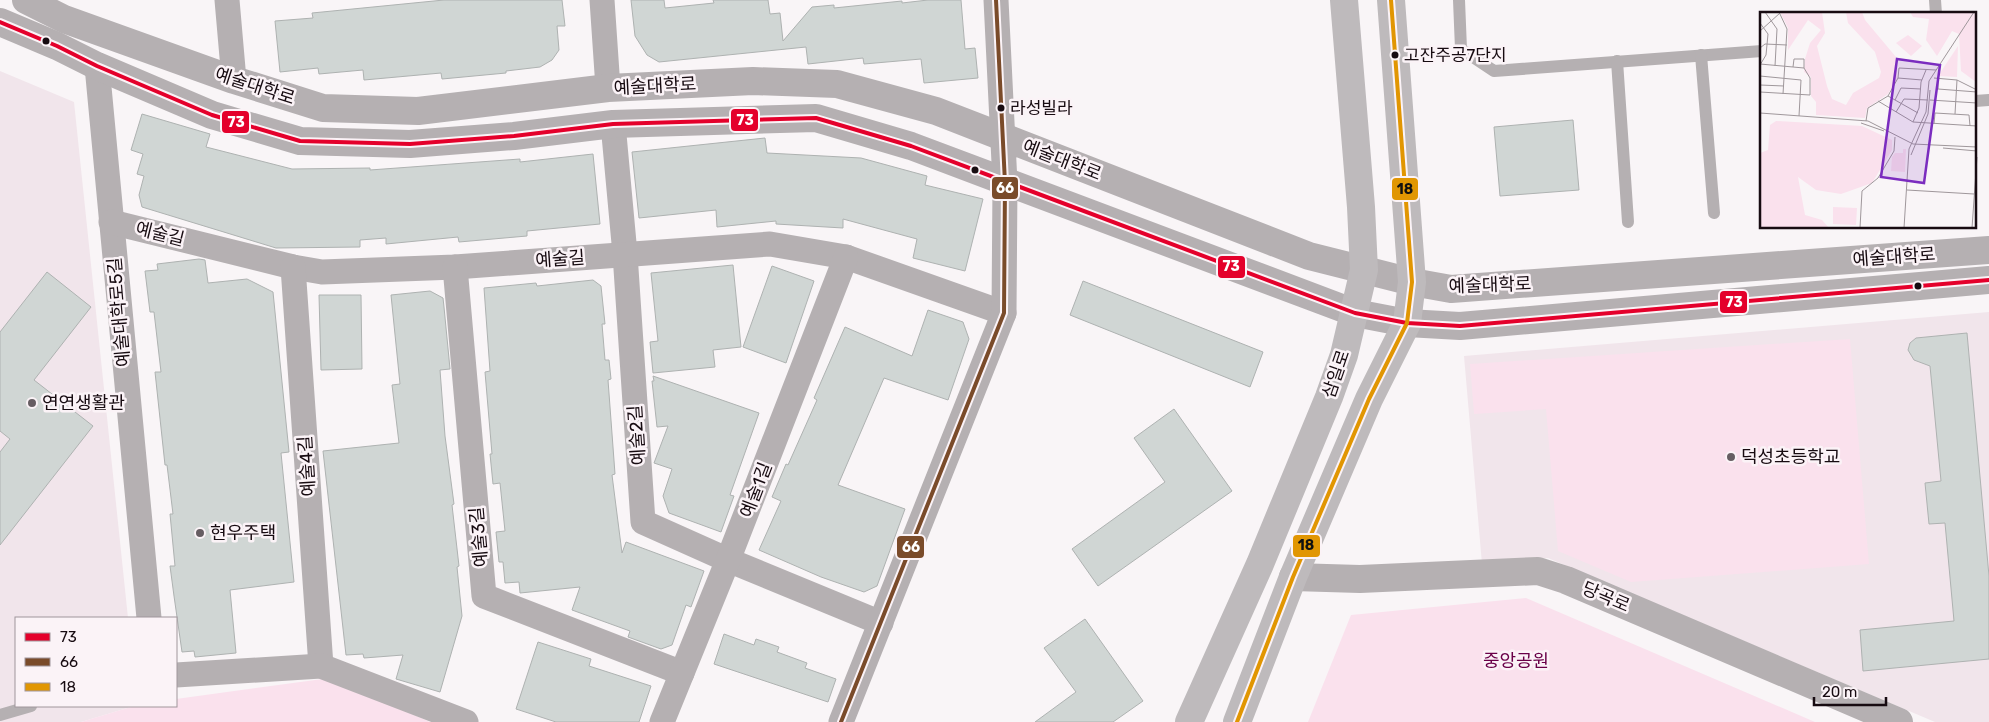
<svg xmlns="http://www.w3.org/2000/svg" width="1989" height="722" font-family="Rubik,'Noto Sans KR',sans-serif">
<rect width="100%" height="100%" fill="#f9f5f7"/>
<!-- built -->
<g fill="#f1e5eb">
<polygon points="0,71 74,102 128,618 16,618 16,706 134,706 81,722 0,722"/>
<polygon points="1989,312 1989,722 1935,722 1548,558 1482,564 1464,356"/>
</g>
<!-- green -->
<g fill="#fae1ed">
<polygon points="1850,339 1869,564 1631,582 1558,551 1546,409 1474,414 1470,364"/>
<polygon points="1526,598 1815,722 1308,722 1351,615"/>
<polygon points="330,678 430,722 81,722 134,706 176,706 176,699"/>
</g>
<!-- building -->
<g fill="#d0d6d4" stroke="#aeb2b1">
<polygon points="444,0 562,0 565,26 557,26 559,50 552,60 540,67 506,71 506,73 442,79 441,73 364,80 363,70 319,74 318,68 280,72 275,21 313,18 312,13"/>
<polygon points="631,0 664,0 665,8 714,3 713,0 768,0 770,14 780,13 783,41 812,7 834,5 834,8 902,1 902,3 928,0 961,0 965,49 975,48 978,78 924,83 921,59 864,64 863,58 808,64 806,47 659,62 647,55 635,36"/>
<polygon points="142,114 210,134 206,147 292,169 370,168 370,170 520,159 520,162 593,154 600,224 527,231 527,236 459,242 458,237 386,244 386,238 360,240 360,247 276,248 142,207 139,195 144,176 137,174 143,154 131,150"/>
<polygon points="1573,120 1579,190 1500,196 1494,127"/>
<polygon points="765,138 767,153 861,158 927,176 925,185 983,199 965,271 913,258 917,239 843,219 843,228 776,224 776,221 717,227 716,210 639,218 632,152"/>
<polygon points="199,259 205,260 208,283 247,279 273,292 289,452 281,453 294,582 230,590 236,653 195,657 194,651 182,652 174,596 170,566 175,566 170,514 173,514 167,465 165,465 155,372 161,372 154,312 150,312 145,271 158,270 157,264"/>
<polygon points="733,265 741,347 713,350 715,367 653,373 650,342 658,341 651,273"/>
<polygon points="772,266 814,281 786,363 743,347"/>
<polygon points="47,272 91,307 34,380 93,426 0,545 0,452 10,439 0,431 0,332"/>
<polygon points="593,280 601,286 605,324 602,324 605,360 609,360 611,379 608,380 615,474 612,475 622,553 626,542 704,571 691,607 686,605 672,645 661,649 628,637 630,631 572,610 580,587 520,593 519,582 505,583 503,562 499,562 496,532 505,531 500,483 493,484 490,454 492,454 485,372 490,371 484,288 536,283 537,286"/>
<polygon points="1083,281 1263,352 1250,387 1070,315"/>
<polygon points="430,291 443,298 444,307 450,369 440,370 445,436 454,504 452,505 459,566 457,567 462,616 440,692 396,679 403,655 364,658 363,654 346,655 323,451 399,443 392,385 400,384 391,295"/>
<polygon points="319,295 361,295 362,369 321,370"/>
<polygon points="928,310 963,322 969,339 948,400 884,378 838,485 905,509 877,586 864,592 821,577 759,550 781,501 772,497 786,464 788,465 817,400 814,398 845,327 912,356"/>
<polygon points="1967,333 1989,576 1989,659 1863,671 1860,630 1954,621 1945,523 1929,524 1925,483 1941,481 1930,366 1914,360 1908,350 1910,343 1916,338"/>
<polygon points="653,376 759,413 730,495 734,496 721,532 669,513 663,496 672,469 654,463 668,426 657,427 652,381 654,381"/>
<polygon points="1174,409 1232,491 1098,586 1072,549 1165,482 1134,438"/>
<polygon points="1085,619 1143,701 1113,722 1035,722 1076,692 1044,648"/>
<polygon points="724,634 754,645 756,639 779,647 777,652 807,663 805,668 836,679 828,702 714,664"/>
<polygon points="538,642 591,659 589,666 651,686 639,722 556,722 516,709"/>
</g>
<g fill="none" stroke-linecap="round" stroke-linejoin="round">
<!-- service -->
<g stroke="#b5b0b2" stroke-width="12">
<polyline points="1459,0 1461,49 1494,71 1762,51"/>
<polyline points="1935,0 1936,14"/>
<polyline points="1701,55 1714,213"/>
<polyline points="1617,61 1628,222"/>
<polyline points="1975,101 1989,100"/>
<polyline points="0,715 31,706"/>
</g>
<!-- minor -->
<g stroke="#b5b0b2" stroke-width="25">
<polyline points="227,0 234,80"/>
<polyline points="602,0 608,88"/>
<polyline points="97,66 149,618"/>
<polyline points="613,124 625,254 643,522 728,560 881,623"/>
<polyline points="111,222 293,267 322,272 455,267 770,244 846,257 1004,313"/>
<polyline points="293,267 321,666"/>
<polyline points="455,267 484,596 682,673"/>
<polyline points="176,675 321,666 466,722"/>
<polyline points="662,722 728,560 846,257"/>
<polyline points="841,722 1004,313 1005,183 996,0"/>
</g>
<!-- tertiary -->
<g stroke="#b5b0b2" stroke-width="28">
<polyline points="26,0 64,19 234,80 323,108 418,111 608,88 753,81 837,84 936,111 1309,256 1412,282 1451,289 1989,250"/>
<polyline points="0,22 57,46 97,66 212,115 300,141 410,144 514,136 613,124 816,118 911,146 1355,313 1407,323 1460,326 1989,280"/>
<polyline points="1293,577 1360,579 1538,571 1566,580 1899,722"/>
</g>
<!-- secondary -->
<g stroke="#bebabc" stroke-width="28">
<polyline points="1189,722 1260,564 1329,397 1344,355 1364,270 1361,207 1344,0"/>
<polyline points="1237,722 1293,577 1369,399 1407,323 1412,282 1391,0"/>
</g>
<!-- bus-1 casing -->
<g stroke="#fbf3f7" stroke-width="8">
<polyline id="bus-1" points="0,22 57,46 97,66 212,115 300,141 410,144 514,136 613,124 816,118 911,146 1355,313 1407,323 1460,326 1989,280"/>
</g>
<!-- bus-2 casing -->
<g stroke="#fbf3f7" stroke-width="8">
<polyline id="bus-2" points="841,722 1004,313 1005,183 996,0"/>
</g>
<!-- bus-3 casing -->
<g stroke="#fbf3f7" stroke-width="8">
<polyline id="bus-3" points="1237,722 1293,577 1369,399 1407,323 1412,282 1391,0"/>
</g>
<!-- bus-1 -->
<use href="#bus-1" stroke="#e4002b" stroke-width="4"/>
<!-- bus-2 -->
<use href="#bus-2" stroke="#7a4b2a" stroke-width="4"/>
<!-- bus-3 -->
<use href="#bus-3" stroke="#e19602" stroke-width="4"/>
</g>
<!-- markers -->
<g fill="#170b11" stroke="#fbf3f7" stroke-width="2">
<circle cx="46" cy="41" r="4.5"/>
<circle cx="1395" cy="55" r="4.5"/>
<circle cx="1001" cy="108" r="4.5"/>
<circle cx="975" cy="170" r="4.5"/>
<circle cx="1918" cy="286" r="4.5"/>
</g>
<g fill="#665d62" stroke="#fbf3f7" stroke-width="2">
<circle cx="32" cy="403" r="5"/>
<circle cx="1731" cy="457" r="5"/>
<circle cx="200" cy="533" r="5"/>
</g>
<g text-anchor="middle" stroke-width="5" stroke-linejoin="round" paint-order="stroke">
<!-- bus labels -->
<g font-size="17" fill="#170b11" stroke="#fbf3f7" text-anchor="start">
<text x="1404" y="61">고잔주공7단지</text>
<text x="1010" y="114">라성빌라</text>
</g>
<!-- street labels -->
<g font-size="18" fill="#170b11" stroke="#fbf3f7">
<text transform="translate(255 86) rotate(18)" y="6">예술대학로</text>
<text transform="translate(655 86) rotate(-3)" y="6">예술대학로</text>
<text transform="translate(1062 160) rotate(21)" y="6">예술대학로</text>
<text transform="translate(160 234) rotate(14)" y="6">예술길</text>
<text transform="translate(1894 257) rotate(-4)" y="6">예술대학로</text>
<text transform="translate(560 259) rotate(-4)" y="6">예술길</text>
<text transform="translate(1490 285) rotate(-2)" y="6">예술대학로</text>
<text transform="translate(119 312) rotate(-95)" y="6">예술대학로5길</text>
<text transform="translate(1336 374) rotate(-71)" y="6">삼일로</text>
<text transform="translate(637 435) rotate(-94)" y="6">예술2길</text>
<text transform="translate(307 466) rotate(-94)" y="6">예술4길</text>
<text transform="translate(756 490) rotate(-69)" y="6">예술1길</text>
<text transform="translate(479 537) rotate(-95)" y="6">예술3길</text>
<text transform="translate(1606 597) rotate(23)" y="6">당곡로</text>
</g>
<!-- poi labels -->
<g font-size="18" fill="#170b11" stroke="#fbf3f7" text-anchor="start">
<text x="42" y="409">연연생활관</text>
<text x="1741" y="463">덕성초등학교</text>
<text x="210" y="539">현우주택</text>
</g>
<!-- park labels -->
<g font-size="18" fill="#690148" stroke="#fbf3f7">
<text x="1516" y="667">중앙공원</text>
</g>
</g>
<!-- overview -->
<g transform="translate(1760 12)">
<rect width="216" height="216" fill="#f9f5f7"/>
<path d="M20,0H62L65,21L57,34L67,74L72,87L86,93L93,81L119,66L121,60L115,40L88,11L86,0H102L105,8L136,45L137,55V67L128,82L107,96L105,106L56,103V90L51,84V65L44,60L45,47L50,31L61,18L48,8L28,38V16ZM150,0H216V70L201,59L199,22L192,19L177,44L166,28L169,7L153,5ZM148,23L162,34L151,44L136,31ZM198,34L197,65L178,64ZM16,109L102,114L132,128V138L112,171L81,182L56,178L38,165L45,203L62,208L69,216H0V141L8,138L10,113ZM143,137H146L145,160L131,159L132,145L135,141H143ZM73,195L97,196L96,213L73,212Z" fill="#fae1ed"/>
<path fill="none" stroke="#9f979b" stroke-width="1" d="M5,0L17,17L15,54M19,0L27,17L23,82M0,11L8,22L6,43L0,53M0,19L20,1M0,36L5,32L27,33M0,52L44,56L50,66V83L0,80M33,55L34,47H44V56M0,64L41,68L39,104M138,66L162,68M174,66L197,68L217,78M178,66V77L217,80M0,73L24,74M128,84L158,101M135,88L141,76L161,77M170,88L217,91M118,89L153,110L217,114M136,100L144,87L168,88M0,101L108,109L153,132L217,135M195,102L197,68M106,109L108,96L128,84L138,66L139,56L176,58M153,110L159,96L161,70L166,58M101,111L124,119M174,112L175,101L209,103L210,114M183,136L217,139M151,143L168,102L170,78M147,178L214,182M100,216L102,179L118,166L134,139L135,125M144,216L149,137L166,100L169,69L214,0M212,216L217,145"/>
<path fill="#7b2cbf" fill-opacity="0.15" stroke="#7b2cbf" stroke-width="2.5" d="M137,47L180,53L164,171L121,165Z"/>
<rect width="216" height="216" fill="none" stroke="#170b11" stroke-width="2.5"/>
</g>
<g stroke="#fbf3f7" stroke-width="2">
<rect x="730" y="108" width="29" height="24" rx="5" fill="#e4002b"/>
<rect x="221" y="110" width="29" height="24" rx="5" fill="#e4002b"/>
<rect x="991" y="176" width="28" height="24" rx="5" fill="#7a4b2a"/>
<rect x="1391" y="177" width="28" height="24" rx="5" fill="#e19602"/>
<rect x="1217" y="255" width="29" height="24" rx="5" fill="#e4002b"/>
<rect x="1719" y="290" width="29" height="24" rx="5" fill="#e4002b"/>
<rect x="1292" y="534" width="29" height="24" rx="5" fill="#e19602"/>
<rect x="896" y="535" width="29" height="24" rx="5" fill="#7a4b2a"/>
</g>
<g font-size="14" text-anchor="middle" font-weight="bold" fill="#fff">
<text x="745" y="125">73</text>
<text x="236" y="127">73</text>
<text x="1005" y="193">66</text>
<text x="1231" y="271">73</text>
<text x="1734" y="307">73</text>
<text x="911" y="552">66</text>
</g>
<g font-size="14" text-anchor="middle" font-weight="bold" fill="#111">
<text x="1405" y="194">18</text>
<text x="1306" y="550">18</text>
</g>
<!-- legend -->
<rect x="15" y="617" width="162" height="90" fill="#fbf3f7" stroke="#a0969b"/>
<rect x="25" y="633" width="25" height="8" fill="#e4002b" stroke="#a0969b"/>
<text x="60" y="642" font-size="15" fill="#170b11">73</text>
<rect x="25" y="658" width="25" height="8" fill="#7a4b2a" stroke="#a0969b"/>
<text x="60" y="667" font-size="15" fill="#170b11">66</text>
<rect x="25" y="683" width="25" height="8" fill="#e19602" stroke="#a0969b"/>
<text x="60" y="692" font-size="15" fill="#170b11">18</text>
<!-- scale -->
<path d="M1814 697v8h72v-8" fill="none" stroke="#170b11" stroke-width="2.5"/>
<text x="1822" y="697" font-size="15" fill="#170b11" stroke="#fbf3f7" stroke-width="4" paint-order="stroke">20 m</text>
</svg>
